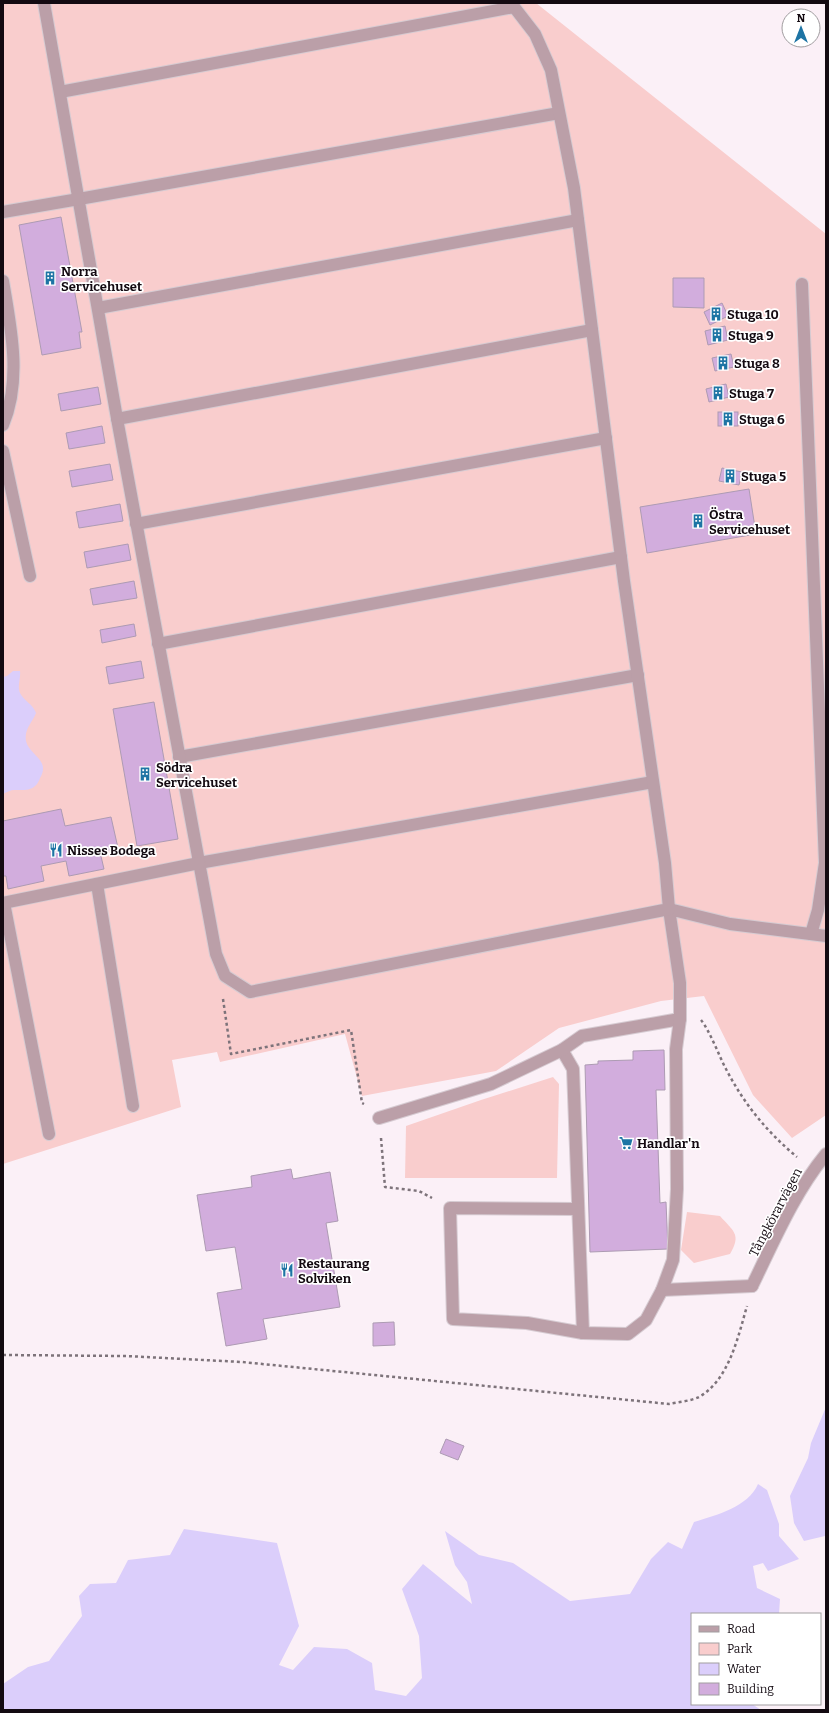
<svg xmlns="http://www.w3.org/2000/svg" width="829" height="1713" font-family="Bitter,serif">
<rect width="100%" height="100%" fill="#fbf0f7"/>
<!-- green -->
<g fill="#f9cdcd">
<polygon points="3,3 536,3 826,234 826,1115 792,1138 753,1095 704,996 661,1001 559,1028 496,1071 362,1096 345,1034 220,1062 217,1052 172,1060 181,1107 3,1164"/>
<polygon points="553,1077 559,1084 557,1178 405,1178 406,1126 481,1100"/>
<path d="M687,1212L720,1216C733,1231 742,1234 730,1254L694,1263L681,1250Z"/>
</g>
<!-- water -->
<g fill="#dbcefb">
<path d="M13,671H20C21,678 17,686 20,693C24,701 33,704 36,713C32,723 24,729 26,741C29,755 51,760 40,778C39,781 37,785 35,786C30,791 21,790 14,790C11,790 7,792 3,794V677L7,676Z"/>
<polygon points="826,1407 826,1538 825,1536 804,1541 794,1523 790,1496 808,1458 811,1443"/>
<path d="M758,1484L767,1490L779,1524V1536L799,1559L768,1571L763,1563L753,1566L757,1588L780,1599L779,1614H692V1704H752L761,1710H3V1684L28,1667L49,1661L82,1616L79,1596L90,1584L116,1583L128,1560L170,1555L184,1529L277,1543L299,1626L279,1665L293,1670L314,1647L347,1649L372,1663L375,1690L406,1696L422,1678L419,1636L402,1589L423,1564L472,1604L467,1582L455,1565L445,1531L479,1555L513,1563L570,1601L630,1594L651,1559L668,1542L682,1549L694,1522C717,1515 748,1507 758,1484Z"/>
</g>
<!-- building -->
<g fill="#d2addd" stroke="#ad9bb3">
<polygon points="61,217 82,332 79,332 81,348 42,355 19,225"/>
<polygon points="673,278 704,278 704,308 673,307"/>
<polygon points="722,303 728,316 710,325 704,312"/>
<polygon points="725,326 728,340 708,345 705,331"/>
<polygon points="731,354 734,367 715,371 712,358"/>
<polygon points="726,384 729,397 709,402 706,389"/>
<polygon points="98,387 101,404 61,411 58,394"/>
<rect x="718" y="412" width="20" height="14"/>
<polygon points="102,426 105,443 69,449 66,433"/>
<polygon points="110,464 113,480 72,487 69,471"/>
<polygon points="722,468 742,472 739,485 719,481"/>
<polygon points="749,489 756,534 647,553 640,507"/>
<polygon points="120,504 123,521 79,528 76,512"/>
<polygon points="128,544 131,560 87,568 84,552"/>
<polygon points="134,581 137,598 93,605 90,589"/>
<polygon points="134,624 136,636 102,643 100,630"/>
<polygon points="141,661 144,678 109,684 106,667"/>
<polygon points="154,702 178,839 137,846 113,709"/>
<polygon points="61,809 65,826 111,817 118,848 100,852 104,869 69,876 66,861 41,866 44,881 8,889 6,876 3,876 3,821"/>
<polygon points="664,1050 665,1090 656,1090 660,1203 666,1202 668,1249 590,1252 585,1065 598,1064 598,1061 633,1060 633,1051"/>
<polygon points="291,1169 293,1179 330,1172 338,1221 326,1223 340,1307 263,1319 267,1339 226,1346 217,1293 242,1289 235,1247 206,1251 197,1195 252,1187 251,1176"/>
<polygon points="394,1322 395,1345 373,1346 373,1323"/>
<polygon points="446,1439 464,1446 458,1460 440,1453"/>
</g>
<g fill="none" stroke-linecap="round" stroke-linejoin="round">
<!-- lane casing -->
<g stroke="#d6cbd2" stroke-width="14">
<g id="lane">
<polyline points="60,92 514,7"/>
<polyline points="79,199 559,113"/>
<polyline points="802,284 825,863 818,910 811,934"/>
<polyline points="98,308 578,220"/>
<polyline points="117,419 592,330"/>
<polyline points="3,451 30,576"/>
<polyline points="136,524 606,438"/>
<polyline points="158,644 621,557"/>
<polyline points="179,757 638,675"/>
<polyline points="199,863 653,782"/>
<polyline points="97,884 133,1106"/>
<polyline points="4,903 49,1134"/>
<polyline points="562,1050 573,1069 583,1333"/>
<polyline points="379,1118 491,1084 562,1050 582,1036 680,1019"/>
<polyline points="578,1209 450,1208 453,1319 527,1323 583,1333 628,1334 646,1320 662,1290 673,1260 677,1189 676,1049 680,1019 680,983 669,909 730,924 826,936"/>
<polyline points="662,1290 752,1286"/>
</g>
</g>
<!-- street casing -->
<g stroke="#d6cbd2" stroke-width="14">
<g id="street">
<polyline points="44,3 118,424 216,954 225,976 250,992 669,909 665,863 624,581 574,188 551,70 535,34 511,3"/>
<polyline points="3,212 79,199"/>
<path d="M3,281C11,328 22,380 3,425"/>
<polyline points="3,903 199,863"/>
<path d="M752,1286C774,1241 794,1193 826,1154"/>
</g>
</g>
<!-- path -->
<g stroke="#7d737a" stroke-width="2.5" stroke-dasharray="3 3" stroke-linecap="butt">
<polyline points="223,999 231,1054 351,1030 362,1103 364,1104"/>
<path d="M701,1020C710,1031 719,1056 726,1069C744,1104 767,1132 797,1157"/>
<polyline points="381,1138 385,1187 419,1191 432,1198"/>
<path d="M3,1355L126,1356L242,1362L669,1404C678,1402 691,1401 699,1397C729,1380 738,1337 747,1306"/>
</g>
<!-- lane -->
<use href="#lane" stroke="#bb9fa8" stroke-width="12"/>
<!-- street -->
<use href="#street" stroke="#bb9fa8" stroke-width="12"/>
</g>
<!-- icons -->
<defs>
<g id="building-bare" transform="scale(1.08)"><path d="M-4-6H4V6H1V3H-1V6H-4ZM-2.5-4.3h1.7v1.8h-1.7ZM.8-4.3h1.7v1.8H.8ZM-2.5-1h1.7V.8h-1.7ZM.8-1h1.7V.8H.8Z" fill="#1d74a4" stroke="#fff" stroke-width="2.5" paint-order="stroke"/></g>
<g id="restaurant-bare" transform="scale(1.08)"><path d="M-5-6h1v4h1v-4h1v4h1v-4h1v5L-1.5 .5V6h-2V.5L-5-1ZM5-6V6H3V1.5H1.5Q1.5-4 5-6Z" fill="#1d74a4" stroke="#fff" stroke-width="2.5" paint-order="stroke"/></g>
<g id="supermarket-bare" transform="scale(1.08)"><path d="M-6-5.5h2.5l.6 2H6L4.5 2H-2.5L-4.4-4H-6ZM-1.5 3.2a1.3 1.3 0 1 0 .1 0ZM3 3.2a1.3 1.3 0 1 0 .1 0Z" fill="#1d74a4" stroke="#fff" stroke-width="2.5" paint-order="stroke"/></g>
</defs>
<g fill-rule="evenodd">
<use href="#building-bare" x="50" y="278"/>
<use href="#building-bare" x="716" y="314"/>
<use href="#building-bare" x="717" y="335"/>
<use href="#building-bare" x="723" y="363"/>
<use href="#building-bare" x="718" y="393"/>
<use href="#building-bare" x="728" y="419"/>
<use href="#building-bare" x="730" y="476"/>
<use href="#building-bare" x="698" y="521"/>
<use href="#building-bare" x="145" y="774"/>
<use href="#restaurant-bare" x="56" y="850"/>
<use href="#supermarket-bare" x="626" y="1143"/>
<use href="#restaurant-bare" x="287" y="1270"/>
</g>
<g text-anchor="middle" stroke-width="3.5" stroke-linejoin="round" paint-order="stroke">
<!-- poi labels -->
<g font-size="13" font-weight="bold" fill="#130a11" stroke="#fff" text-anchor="start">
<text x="61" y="276">Norra<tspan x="61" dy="15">Servicehuset</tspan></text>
<text x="727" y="319">Stuga 10</text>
<text x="728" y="340">Stuga 9</text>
<text x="734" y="368">Stuga 8</text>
<text x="729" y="398">Stuga 7</text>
<text x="739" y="424">Stuga 6</text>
<text x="741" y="481">Stuga 5</text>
<text x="709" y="519">Östra<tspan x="709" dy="15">Servicehuset</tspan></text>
<text x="156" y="772">Södra<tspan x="156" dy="15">Servicehuset</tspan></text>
<text x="67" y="855">Nisses Bodega</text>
<text x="637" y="1148">Handlar'n</text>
<text x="298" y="1268">Restaurang<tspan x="298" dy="15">Solviken</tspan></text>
</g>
<!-- street labels -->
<g font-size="13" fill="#130a11" stroke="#fff">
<text transform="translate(775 1212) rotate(-62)" y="5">Tångkörarvägen</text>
</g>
</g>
<!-- border -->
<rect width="829" height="1713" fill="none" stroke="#130a11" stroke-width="8"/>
<!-- legend -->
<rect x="691" y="1613" width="130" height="92" fill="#ffffff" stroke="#a19da0"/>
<rect x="699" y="1626" width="20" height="6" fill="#bb9fa8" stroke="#a19da0"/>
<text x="727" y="1633" font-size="12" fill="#130a11">Road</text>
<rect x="699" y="1643" width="20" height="12" fill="#f9cdcd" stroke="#a19da0"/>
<text x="727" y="1653" font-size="12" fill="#130a11">Park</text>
<rect x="699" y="1663" width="20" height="12" fill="#dbcefb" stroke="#a19da0"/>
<text x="727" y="1673" font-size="12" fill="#130a11">Water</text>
<rect x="699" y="1683" width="20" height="12" fill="#d2addd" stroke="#a19da0"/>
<text x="727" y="1693" font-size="12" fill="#130a11">Building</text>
<!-- north arrow -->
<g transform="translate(801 28)"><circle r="19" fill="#ffffff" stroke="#a19da0"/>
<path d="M0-3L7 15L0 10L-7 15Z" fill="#1d74a4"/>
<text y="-6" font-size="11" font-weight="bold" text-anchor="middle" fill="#130a11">N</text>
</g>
</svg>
